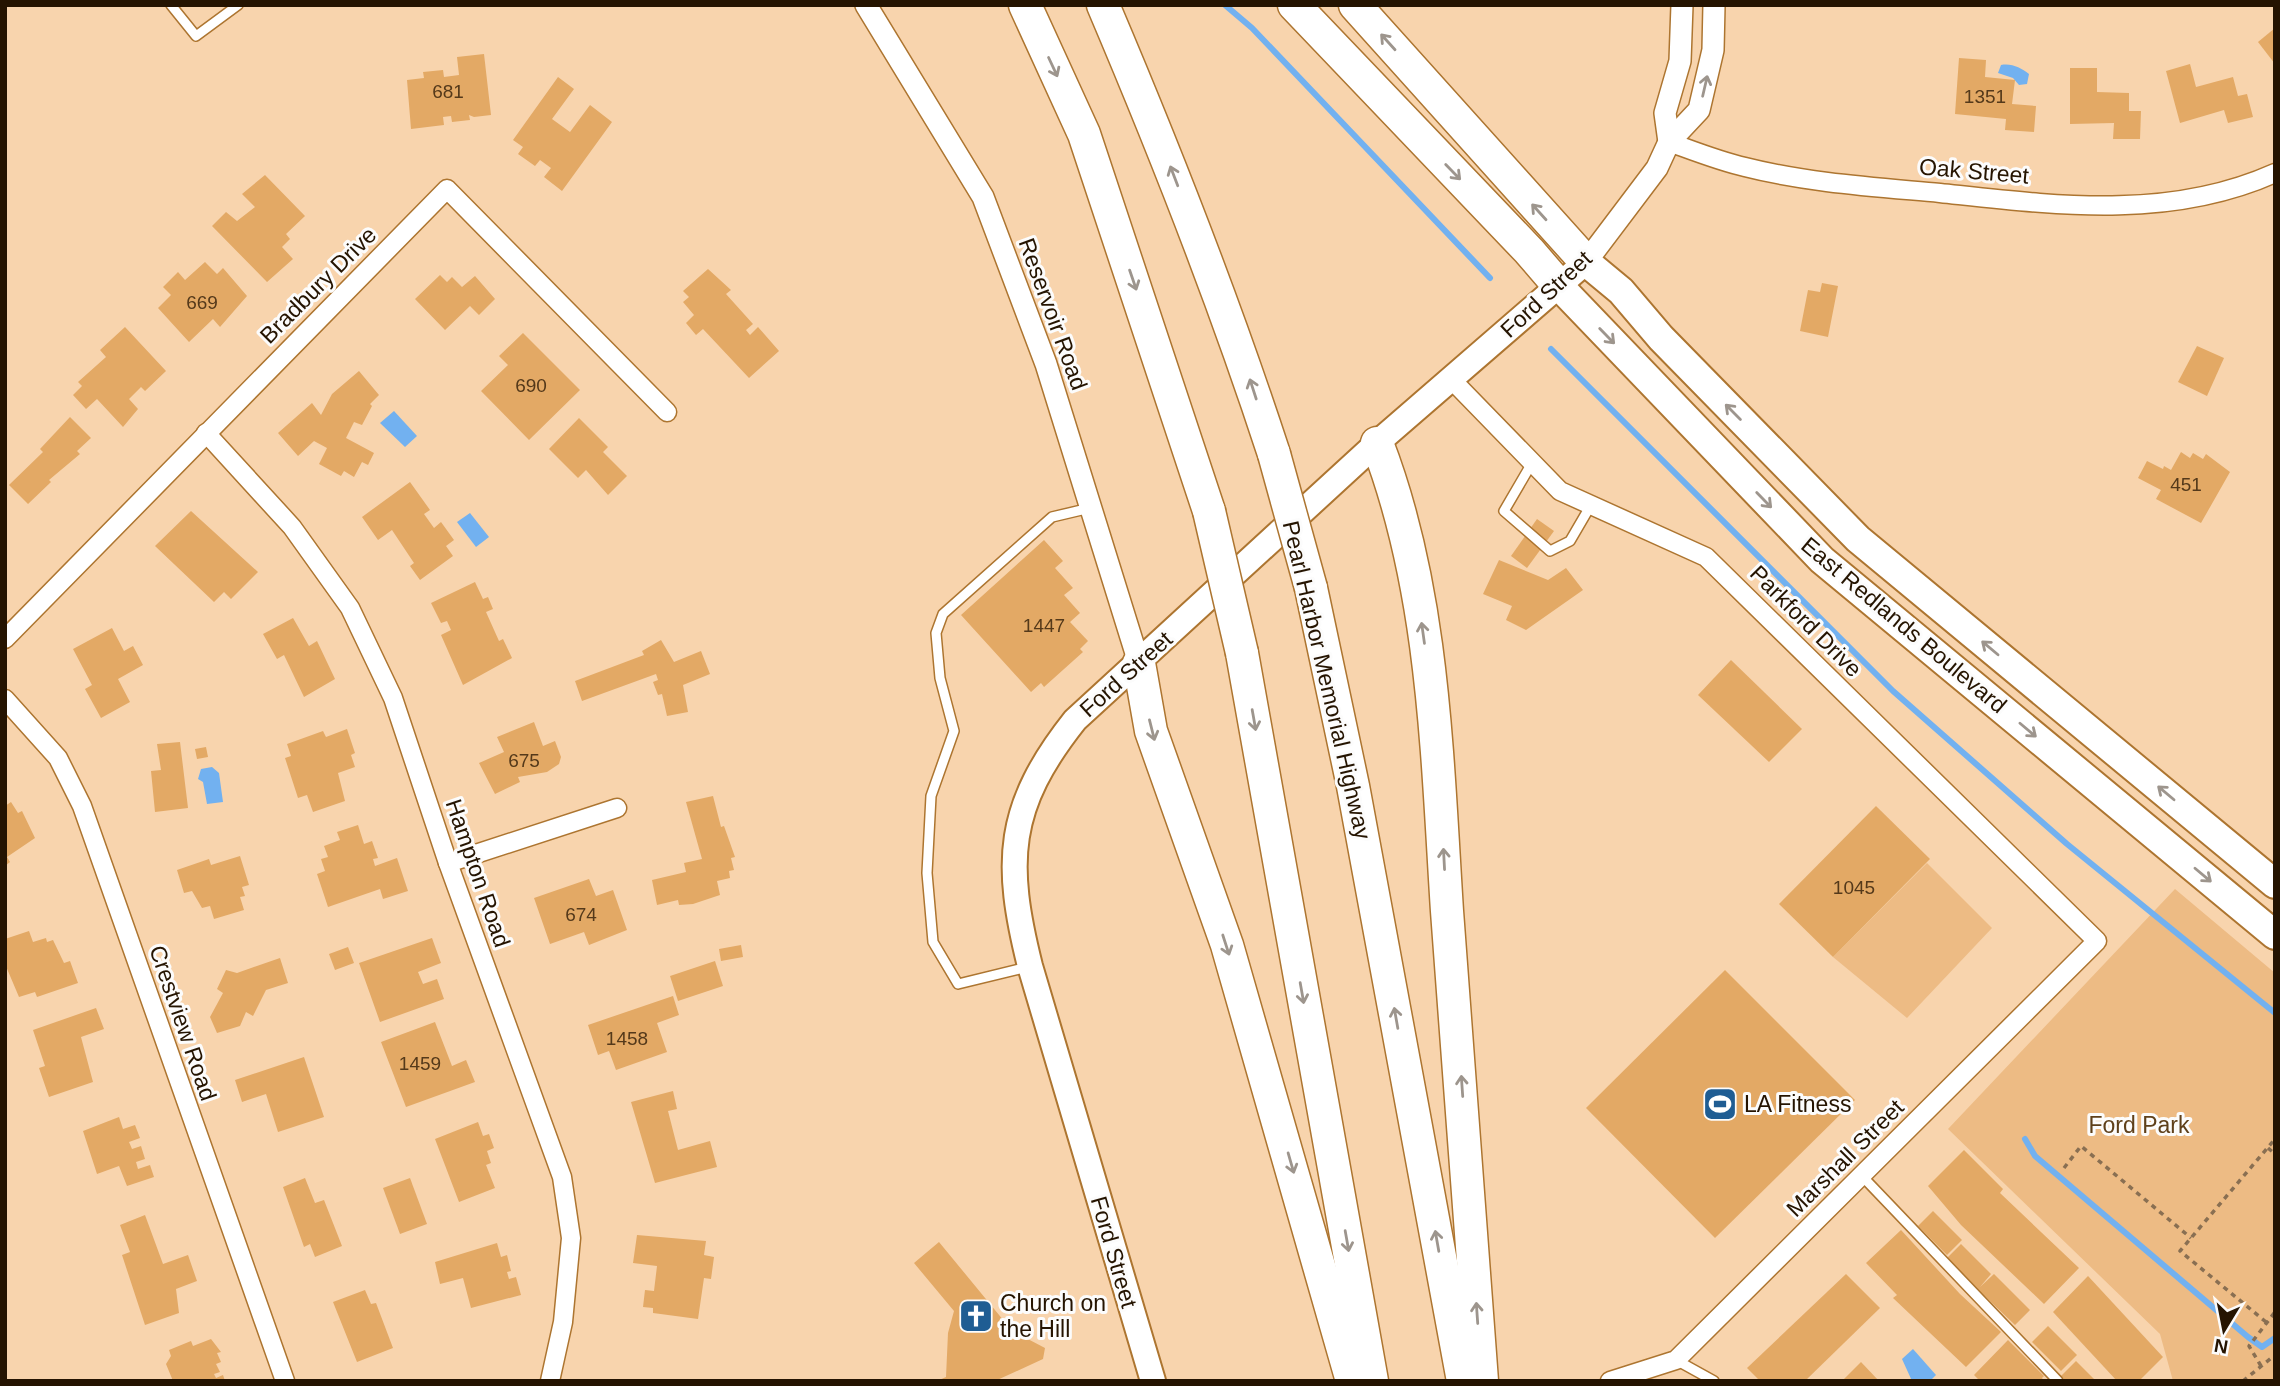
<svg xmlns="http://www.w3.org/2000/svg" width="2280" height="1386" font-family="Helvetica,sans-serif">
<rect width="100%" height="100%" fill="#f8d4ad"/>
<!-- green -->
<g fill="#edbb84">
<polygon points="1927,863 1992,928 1907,1018 1833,957"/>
<polygon points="2175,889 2275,973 2275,1381 2173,1381 2160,1334 1948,1129"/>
</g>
<!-- water -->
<g fill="#72b1f0">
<path d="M2001,65C2012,63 2021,68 2029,74L2027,84L2019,85L2013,78L1998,73Z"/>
<polygon points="394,411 417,436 405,447 380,423"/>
<polygon points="470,513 489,537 476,547 457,522"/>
<polygon points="212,767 219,773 223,802 207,804 203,782 198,779 201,769"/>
<polygon points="1913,1349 1936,1375 1930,1381 1912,1381 1902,1359"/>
</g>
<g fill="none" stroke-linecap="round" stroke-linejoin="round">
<!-- stream -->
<g stroke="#72b1f0" stroke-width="6">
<polyline points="1225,5 1252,28 1490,278"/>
<polyline points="1551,349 1893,691 2067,844 2275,1013"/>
<polyline points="2025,1139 2035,1156 2248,1337 2262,1347 2275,1338"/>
</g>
</g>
<!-- building -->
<g fill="#e3a965">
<polygon points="2275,28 2275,64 2258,42"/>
<polygon points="484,54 491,115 474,117 469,115 470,120 452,122 451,116 443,117 444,125 411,129 407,80 424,78 423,72 443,70 444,77 459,75 457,57"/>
<polygon points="1959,58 1986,60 1985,77 2015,80 2012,104 2036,106 2034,132 2005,130 2006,119 1955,114"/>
<polygon points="2190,64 2196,87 2233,77 2238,96 2247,94 2253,117 2228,123 2224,110 2180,123 2166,71"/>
<polygon points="2070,68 2097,68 2097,92 2129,93 2129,111 2141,111 2140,139 2113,139 2114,123 2070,124"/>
<polygon points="558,77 574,89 552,119 570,132 590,105 612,122 562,191 544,177 551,168 540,160 535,166 518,154 523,147 513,140"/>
<polygon points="265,175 305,216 286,234 290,239 282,247 293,259 267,282 212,226 226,212 237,221 255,207 242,194"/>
<polygon points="205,262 217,274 223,268 247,296 220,327 213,319 189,342 158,308 171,295 163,287 178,272 185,280"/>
<polygon points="708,269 731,290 726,294 753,324 746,330 750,335 758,327 779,351 749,378 703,329 696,335 686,323 694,315 683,302 689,297 683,291"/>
<polygon points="440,275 447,282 452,277 462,287 475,276 495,299 479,315 470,306 445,330 415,299"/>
<polygon points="1822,283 1838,286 1828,337 1800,331 1808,290 1820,292"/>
<polygon points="125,327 166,371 145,391 141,387 129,399 138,409 123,427 97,399 86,409 73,395 82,386 78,382 106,357 100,350"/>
<polygon points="523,333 580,390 529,440 481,391 508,365 499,356"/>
<polygon points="2197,346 2224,358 2207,396 2178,382"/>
<polygon points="359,371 379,395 370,404 372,406 362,425 354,422 346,438 374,453 368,465 362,462 354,477 344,471 341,476 319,464 327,448 314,441 298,456 278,433 312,403 321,415 332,394"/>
<polygon points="70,417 91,438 77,451 80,454 49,480 51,482 28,504 9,485 43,452 40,449"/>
<polygon points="579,418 608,447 603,452 627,476 608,495 586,470 578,478 549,449"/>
<polygon points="2181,452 2190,458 2193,453 2203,459 2206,454 2230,472 2201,523 2156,499 2161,490 2138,478 2147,461 2163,469 2164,466 2171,470"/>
<polygon points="410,482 430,510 424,514 434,528 441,522 454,540 446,546 453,556 420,580 410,566 414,563 392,530 378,540 362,517"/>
<polygon points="191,511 258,572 231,599 224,592 214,602 155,546"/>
<polygon points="1537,519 1554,531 1527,568 1511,556"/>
<polygon points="1044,540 1063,561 1055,568 1073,588 1064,595 1080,613 1070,622 1088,641 1080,649 1083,652 1044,687 1041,683 1031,692 961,615"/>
<polygon points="1499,560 1548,580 1566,568 1583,590 1526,630 1506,620 1512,606 1483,594"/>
<polygon points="475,582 483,599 488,597 493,609 486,612 499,641 503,639 512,658 463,685 441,635 451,630 447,621 441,623 431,603"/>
<polygon points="293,618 309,646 317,641 335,679 304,697 284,655 277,659 263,634"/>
<polygon points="112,628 124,651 133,646 143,665 118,679 130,702 101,718 85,689 92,685 73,649"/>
<polygon points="661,640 674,662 701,651 710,674 683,685 688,712 667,716 662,694 658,695 653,682 658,680 656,674 582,701 575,681 644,655 642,651"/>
<polygon points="1731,660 1802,729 1769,762 1698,695"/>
<polygon points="534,722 543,746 555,741 561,757 559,764 547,772 518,777 520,782 495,794 479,763 504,752 497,737"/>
<polygon points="347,729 355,753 351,755 355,767 338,773 345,801 313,812 307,795 298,798 285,758 291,756 287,744 323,731 326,737"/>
<polygon points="180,742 188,808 155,812 151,771 161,770 157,744"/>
<polygon points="206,747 208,757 197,759 195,749"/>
<polygon points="713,796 721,827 724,826 735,857 731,858 734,870 729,871 730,878 717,881 720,895 693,904 679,905 678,900 657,905 652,880 686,872 684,863 702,859 686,802"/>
<polygon points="11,802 18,813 22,811 35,838 7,857 10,862 5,866 5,806"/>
<polygon points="1876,806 1930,859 1833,957 1779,904"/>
<polygon points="358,825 364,844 372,841 378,858 373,859 375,866 397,858 408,891 383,899 380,889 328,907 317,874 325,871 321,859 328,857 324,846 340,840 337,832"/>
<polygon points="240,856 249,885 242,887 245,896 240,897 244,910 214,919 210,906 202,908 192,891 184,893 177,870 209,859 211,865"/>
<polygon points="589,879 596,896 613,890 627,930 589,945 584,932 550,944 534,898"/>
<polygon points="29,931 33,942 46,938 47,942 53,940 64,963 70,961 78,983 37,997 35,992 19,997 5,964 5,939"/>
<polygon points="432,938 441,963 418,972 423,984 437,979 444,999 380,1022 359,963"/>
<polygon points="741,945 743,957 721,961 719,949"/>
<polygon points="348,947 354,963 335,970 329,954"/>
<polygon points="280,958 288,983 266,990 253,1016 246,1012 240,1026 217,1033 210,1017 223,993 217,989 226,970 237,973"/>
<polygon points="715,961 723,986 678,1001 670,976"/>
<polygon points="1725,970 1855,1100 1715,1238 1586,1108"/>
<polygon points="673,996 679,1015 657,1023 667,1052 616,1070 609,1051 598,1055 588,1025"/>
<polygon points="96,1008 104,1029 81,1037 93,1082 49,1097 39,1068 45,1066 33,1030"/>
<polygon points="435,1022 452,1066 466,1060 475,1082 406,1107 381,1042"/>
<polygon points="304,1057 324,1117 278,1132 266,1094 242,1102 235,1080"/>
<polygon points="673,1091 677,1109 668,1111 678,1150 710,1141 717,1167 655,1183 631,1102"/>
<polygon points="119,1117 123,1129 135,1125 140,1138 129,1142 132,1149 141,1146 145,1159 136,1162 138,1169 150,1165 154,1177 127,1186 119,1166 97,1174 83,1131"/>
<polygon points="478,1122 483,1136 489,1134 494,1148 487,1151 491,1163 486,1165 495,1188 459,1202 435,1139"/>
<polygon points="1964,1150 2003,1189 2000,1193 2079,1268 2044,1304 1961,1225 1928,1186"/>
<polygon points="305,1178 315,1203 324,1200 342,1246 315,1257 310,1244 304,1247 283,1187"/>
<polygon points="410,1178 427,1224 400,1234 383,1188"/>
<polygon points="1933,1211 1962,1240 1947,1255 1918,1226"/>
<polygon points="145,1215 163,1264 188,1255 197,1281 176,1289 179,1313 145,1325 122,1255 130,1252 120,1225"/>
<polygon points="1901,1230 1960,1294 2001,1332 1966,1367 1893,1298 1897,1295 1866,1263"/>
<polygon points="637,1235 706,1241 704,1255 714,1257 711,1279 704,1278 698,1319 653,1313 653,1308 643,1307 645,1290 654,1291 657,1266 633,1263"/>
<polygon points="939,1242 1004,1321 1024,1337 1045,1348 1043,1359 995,1381 937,1381 946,1377 948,1333 954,1311 914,1263"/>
<polygon points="497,1243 501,1257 507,1255 511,1271 507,1272 509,1279 516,1277 521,1295 471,1308 463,1278 440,1284 435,1262"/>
<polygon points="1961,1244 1991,1274 1980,1287 1994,1274 2030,1310 2015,1325 1946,1259"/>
<polygon points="1846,1274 1880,1308 1805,1381 1760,1381 1747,1368"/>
<polygon points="2088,1276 2163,1357 2139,1381 2117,1381 2053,1312"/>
<polygon points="365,1290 371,1304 376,1303 393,1348 357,1362 333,1302"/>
<polygon points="2048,1326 2077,1355 2061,1371 2032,1342"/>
<polygon points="211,1339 221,1352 217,1353 221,1362 216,1364 220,1372 214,1374 216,1378 223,1375 225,1381 173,1381 166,1364 171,1356 169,1350 191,1341 193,1346"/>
<polygon points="2008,1340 2044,1376 2042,1378 2044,1381 1980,1381 1974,1375"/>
<polygon points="2076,1361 2096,1381 2066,1381 2061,1376"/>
<polygon points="1861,1362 1879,1381 1842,1381"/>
</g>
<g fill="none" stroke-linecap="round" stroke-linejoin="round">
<!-- service casing -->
<g stroke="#ad7530" stroke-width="12">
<g id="service">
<polyline points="171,5 196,36 238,5"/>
<polyline points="1532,463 1504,511 1550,551 1570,541 1591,505"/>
<polyline points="1028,967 958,984 933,942 927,873 931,796 954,731 940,678 936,633 943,614 1052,517 1090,508"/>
<polyline points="1862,1176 2058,1381"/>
<polyline points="1676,1360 1714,1381"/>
</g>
</g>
<!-- minor casing -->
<g stroke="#ad7530" stroke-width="21">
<g id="minor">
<path d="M1669,142C1694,151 1719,161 1745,167C1808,183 1875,187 1940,193C2053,205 2168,221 2275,173"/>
<polyline points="1451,379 1560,491 1706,557 2097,941 1676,1360 1610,1381"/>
<polyline points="206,433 292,527 350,608 393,698 448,863 562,1177 571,1238 563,1322 550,1381"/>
<polyline points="5,639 447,189 667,412"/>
<polyline points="5,699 58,758 82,806 285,1381"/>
<polyline points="448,863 617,808"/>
</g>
</g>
<!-- tertiary casing -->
<g stroke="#ad7530" stroke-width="24">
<g id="tertiary">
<polyline points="866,5 983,197 1046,364 1139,663"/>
<polyline points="1669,142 1665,113 1680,61 1682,5"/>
<polyline points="1586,262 1657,168 1669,142 1699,110 1713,50 1714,5"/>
</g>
</g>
<!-- secondary casing -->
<g stroke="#ad7530" stroke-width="28">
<path id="secondary" d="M1153,1381L1030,966C1004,862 1006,807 1075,720L1377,443L1586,262"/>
</g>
<!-- primary casing -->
<g stroke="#ad7530" stroke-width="32">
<g id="primary">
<polyline points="1586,262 1621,291 1661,338 1858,539 2275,884"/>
<polyline points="1560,287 1822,560 2275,935"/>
</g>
</g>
<!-- motorway casing -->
<g stroke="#ad7530" stroke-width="35">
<g id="motorway">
<polyline points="1025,5 1084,134 1209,511"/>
<path d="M1103,5C1166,153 1224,301 1274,454"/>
<polyline points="1294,5 1529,251 1560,287"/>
<polyline points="1355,5 1586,262"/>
<path d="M1377,443C1434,591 1437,755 1447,911C1458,1068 1471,1224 1482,1381"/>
<polyline points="1311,588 1353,786 1463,1381"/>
<polyline points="1242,653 1372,1381"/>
<polyline points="1139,663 1151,731 1227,945 1352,1381"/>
</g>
</g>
<!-- path -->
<g stroke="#896f52" stroke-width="3.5" stroke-dasharray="5 5" stroke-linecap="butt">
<polyline points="2268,1148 2275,1154"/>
<polyline points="2064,1168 2081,1146 2191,1238"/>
<polyline points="2266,1322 2180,1251 2275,1139"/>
<polyline points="2261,1366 2249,1346 2275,1312"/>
<polyline points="2243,1381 2275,1355"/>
</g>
<!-- service -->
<use href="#service" stroke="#fff" stroke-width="9"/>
<!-- minor -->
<use href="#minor" stroke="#fff" stroke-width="18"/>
<!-- tertiary -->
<use href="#tertiary" stroke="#fff" stroke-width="21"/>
<!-- secondary -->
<use href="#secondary" stroke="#fff" stroke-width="24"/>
<!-- primary -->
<use href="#primary" stroke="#fff" stroke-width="28"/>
<!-- motorway -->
<use href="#motorway" stroke="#fff" stroke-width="32"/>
<!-- motorway-bridge casing -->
<g stroke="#ad7530" stroke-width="35" stroke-linecap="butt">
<g id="motorway-bridge">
<polyline points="1274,454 1311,588"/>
<polyline points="1209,511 1242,653"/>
</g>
</g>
<!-- motorway-bridge -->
<use href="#motorway-bridge" stroke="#fff" stroke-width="32"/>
</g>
<!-- one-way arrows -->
<defs><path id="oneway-shaft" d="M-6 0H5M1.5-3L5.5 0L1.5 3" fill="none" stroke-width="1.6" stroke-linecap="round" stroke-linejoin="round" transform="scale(1.75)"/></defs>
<g stroke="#9d958d">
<use href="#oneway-shaft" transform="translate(1388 42) rotate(-132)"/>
<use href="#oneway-shaft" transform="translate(1053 67) rotate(65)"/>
<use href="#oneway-shaft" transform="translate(1705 86) rotate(-77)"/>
<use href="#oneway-shaft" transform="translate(1453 172) rotate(46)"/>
<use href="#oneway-shaft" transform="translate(1174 176) rotate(-111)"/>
<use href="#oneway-shaft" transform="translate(1539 212) rotate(-132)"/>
<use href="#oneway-shaft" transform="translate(1133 280) rotate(71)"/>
<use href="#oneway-shaft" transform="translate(1607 336) rotate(46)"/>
<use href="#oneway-shaft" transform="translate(1253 389) rotate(-108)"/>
<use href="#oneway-shaft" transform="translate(1733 412) rotate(-135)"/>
<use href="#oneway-shaft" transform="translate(1764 500) rotate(46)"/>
<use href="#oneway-shaft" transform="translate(1423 633) rotate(-98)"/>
<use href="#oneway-shaft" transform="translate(1990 648) rotate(-140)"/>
<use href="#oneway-shaft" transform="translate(1254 720) rotate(80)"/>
<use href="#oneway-shaft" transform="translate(1152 730) rotate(76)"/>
<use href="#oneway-shaft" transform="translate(2028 730) rotate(40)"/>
<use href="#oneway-shaft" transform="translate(2166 793) rotate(-140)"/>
<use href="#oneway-shaft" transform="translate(1444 859) rotate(-93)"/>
<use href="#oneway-shaft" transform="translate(2203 875) rotate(40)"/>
<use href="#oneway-shaft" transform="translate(1226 945) rotate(72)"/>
<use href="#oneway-shaft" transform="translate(1302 993) rotate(80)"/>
<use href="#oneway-shaft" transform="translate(1396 1018) rotate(-100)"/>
<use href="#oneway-shaft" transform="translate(1462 1086) rotate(-94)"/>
<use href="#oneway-shaft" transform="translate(1291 1163) rotate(74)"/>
<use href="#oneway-shaft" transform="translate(1347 1241) rotate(80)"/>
<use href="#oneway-shaft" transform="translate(1437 1241) rotate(-100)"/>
<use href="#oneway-shaft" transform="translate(1477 1313) rotate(-94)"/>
</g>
<!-- icons -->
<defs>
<g id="stadium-square" transform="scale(1.75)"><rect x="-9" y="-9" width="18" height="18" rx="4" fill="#1f5d93" stroke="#fcfcfc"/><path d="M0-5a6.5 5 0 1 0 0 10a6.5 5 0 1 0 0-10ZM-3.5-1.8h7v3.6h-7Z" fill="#fff"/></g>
<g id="church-square" transform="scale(1.75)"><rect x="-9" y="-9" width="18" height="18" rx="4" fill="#1f5d93" stroke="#fcfcfc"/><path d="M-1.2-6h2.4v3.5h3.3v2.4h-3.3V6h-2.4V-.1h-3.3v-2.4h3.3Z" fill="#fff"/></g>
</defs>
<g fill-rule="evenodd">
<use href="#stadium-square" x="1720" y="1104"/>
<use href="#church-square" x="976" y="1316"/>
</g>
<g text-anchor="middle" stroke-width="6" stroke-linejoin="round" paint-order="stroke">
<!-- number labels -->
<g font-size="19" fill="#54391a">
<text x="448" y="98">681</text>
<text x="1985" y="103">1351</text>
<text x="202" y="309">669</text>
<text x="531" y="392">690</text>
<text x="2186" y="491">451</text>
<text x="1044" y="632">1447</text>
<text x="524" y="767">675</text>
<text x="1854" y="894">1045</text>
<text x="581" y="921">674</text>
<text x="627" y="1045">1458</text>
<text x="420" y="1070">1459</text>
</g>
<!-- street labels -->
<g font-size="23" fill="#251401" stroke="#fcfcfc">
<text transform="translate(1974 171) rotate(5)" y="8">Oak Street</text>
<text transform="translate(318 285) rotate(-45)" y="8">Bradbury Drive</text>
<text transform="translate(1546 294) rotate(-43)" y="8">Ford Street</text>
<text transform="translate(1053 314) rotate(70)" y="8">Reservoir Road</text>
<text transform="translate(1806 621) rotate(45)" y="8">Parkford Drive</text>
<text transform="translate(1904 625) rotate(40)" y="8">East Redlands Boulevard</text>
<text transform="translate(1126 674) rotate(-42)" y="8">Ford Street</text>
<text transform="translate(1327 680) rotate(77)" y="8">Pearl Harbor Memorial Highway</text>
<text transform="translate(478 873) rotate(71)" y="8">Hampton Road</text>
<text transform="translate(183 1023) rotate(71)" y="8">Crestview Road</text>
<text transform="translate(1845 1158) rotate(-45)" y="8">Marshall Street</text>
<text transform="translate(1114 1252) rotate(74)" y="8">Ford Street</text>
</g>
<!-- poi labels -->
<g font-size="23" fill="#251401" stroke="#fcfcfc" text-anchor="start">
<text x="1744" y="1112">LA Fitness</text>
<text x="1000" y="1311">Church on<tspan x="1000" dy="26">the Hill</tspan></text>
</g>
<!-- park labels -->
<g font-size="23" fill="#5f401a" stroke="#fcfcfc">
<text x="2139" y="1133">Ford Park</text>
</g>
</g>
<!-- border -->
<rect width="2280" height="1386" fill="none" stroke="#251401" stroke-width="14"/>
<!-- north arrow -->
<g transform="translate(2224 1330) rotate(190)" stroke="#fcfcfc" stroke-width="5" paint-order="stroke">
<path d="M0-5L12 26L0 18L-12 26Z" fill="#251401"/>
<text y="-10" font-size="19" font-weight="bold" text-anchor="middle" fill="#251401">N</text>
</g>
</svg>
